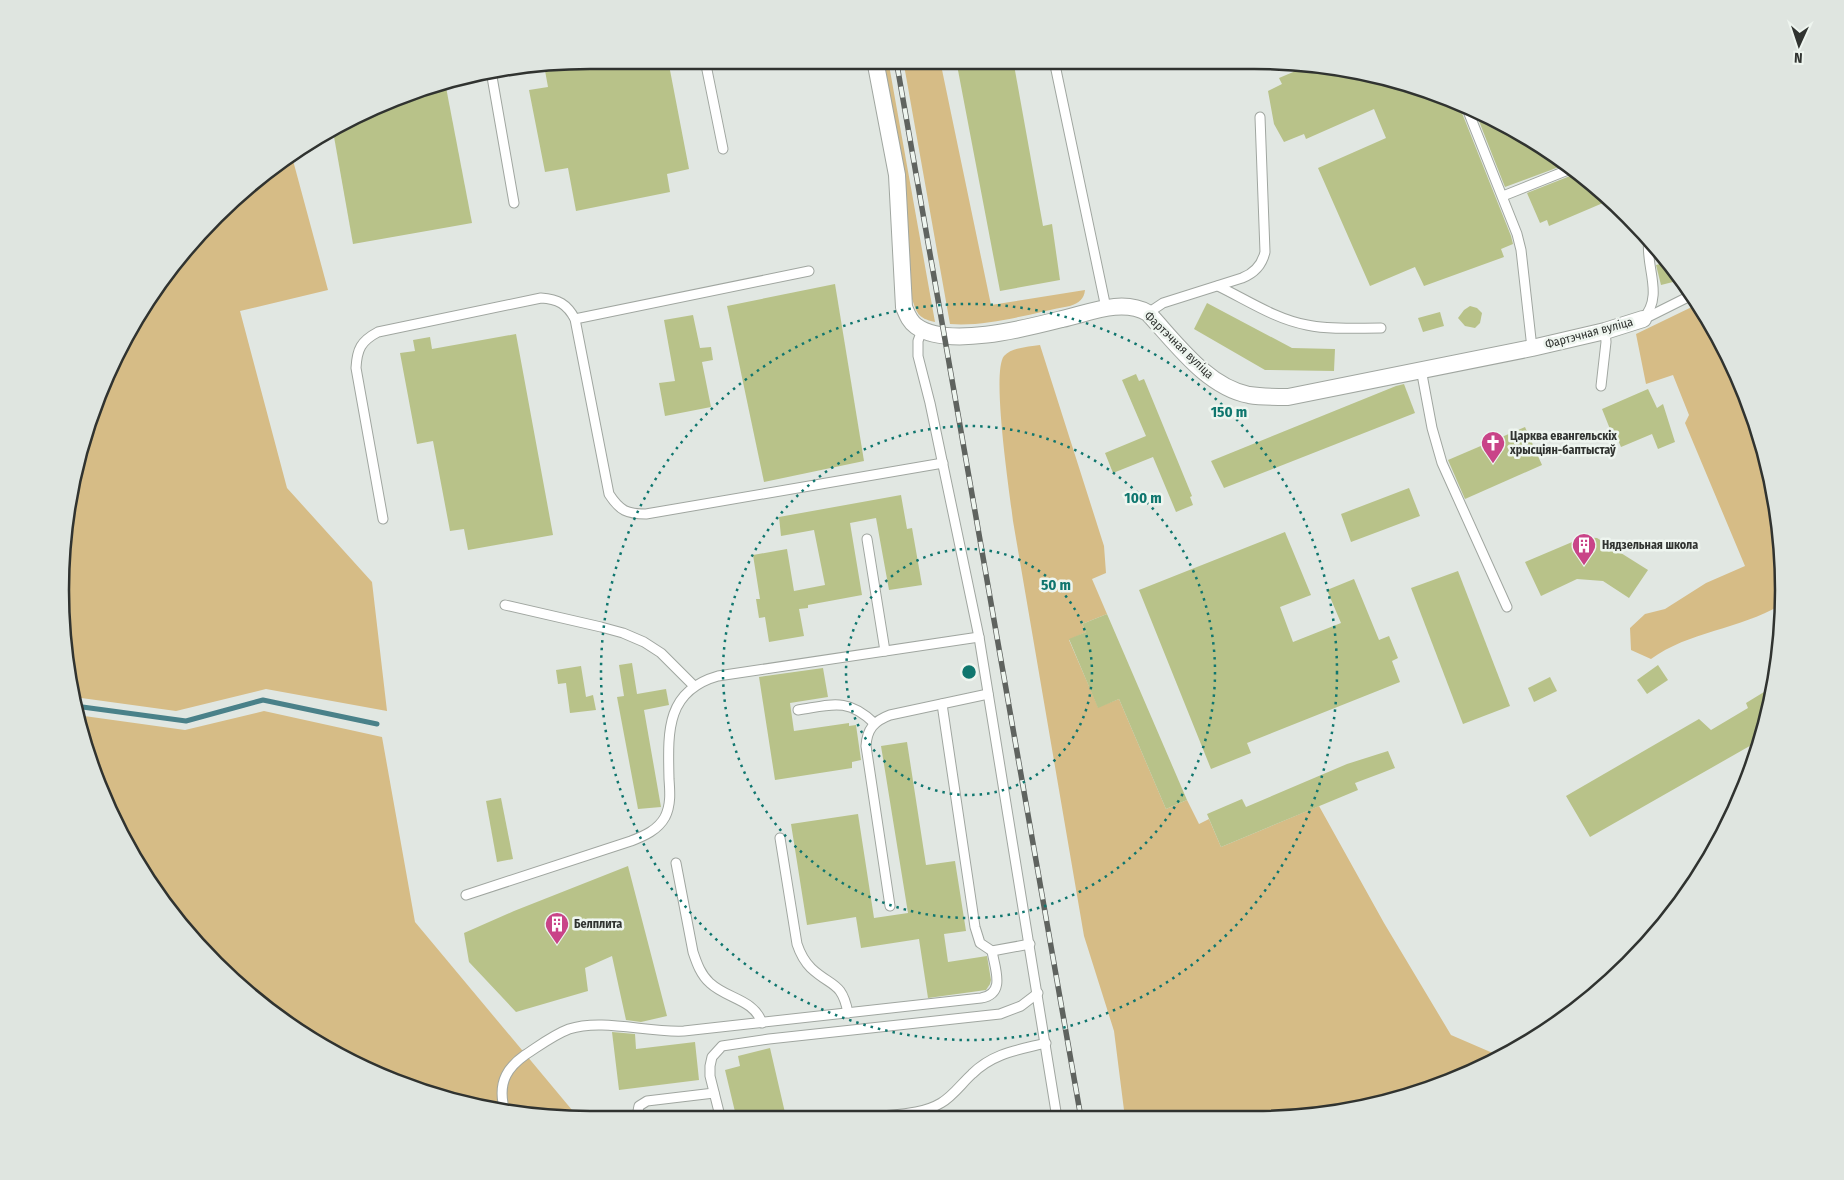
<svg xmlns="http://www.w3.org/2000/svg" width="1844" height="1180" font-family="'Fira Sans Condensed',sans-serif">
<rect width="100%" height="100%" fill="#e1e7e2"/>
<!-- green -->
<g fill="#d6bc86">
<path d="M882,65H889L935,322C917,318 917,313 911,296Z"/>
<path d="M904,65H941L991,305L1085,290C1084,299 1079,303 1070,306C1032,313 989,327 950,324Z"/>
<polygon points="291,153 328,290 240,311 287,488 372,582 387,711 266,689 176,711 74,697 60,590 70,487 88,419 131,325 170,267 240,192"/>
<path d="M1698,304L1713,325L1756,420L1779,521L1782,604C1742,629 1689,631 1651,659L1631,650L1630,628L1645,614L1665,609L1706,583L1745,566L1685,423L1689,415L1673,375L1646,384L1636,334Z"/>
<path d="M1040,345L1104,546L1106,573L1092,579L1107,614L1082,624L1086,632L1069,640L1098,707L1119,699L1166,809L1187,800L1199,824L1209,819L1221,847L1319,806L1384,923L1451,1035L1502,1057L1489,1065L1391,1102L1289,1119L1125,1118L1114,1031L1084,936L1013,521C1010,495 991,372 1004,356C1012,347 1029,347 1040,345Z"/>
<polygon points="264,711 382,737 415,922 577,1116 521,1115 387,1080 267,1010 215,965 149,885 115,824 78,727 77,715 185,730"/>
</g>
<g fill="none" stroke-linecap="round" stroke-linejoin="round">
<!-- stream -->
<polyline stroke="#4a8189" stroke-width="5" points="75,706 186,721 263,700 377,724"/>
</g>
<!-- building -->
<g fill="#b8c289">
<polygon points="1315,64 1323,64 1461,103 1460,108 1511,236 1513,244 1501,249 1504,257 1424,286 1415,267 1370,286 1318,168 1386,138 1374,109 1306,139 1304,134 1284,142 1274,124 1268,91 1282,84 1279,78 1305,67 1306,69"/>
<polygon points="544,65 669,65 689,169 667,174 670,192 576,211 568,168 545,172 529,90 548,87"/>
<polygon points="957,65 1014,65 1043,226 1052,224 1060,280 1000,291"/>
<polygon points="445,82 472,223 353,244 333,131 420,88"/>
<polygon points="1475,111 1556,158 1567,164 1505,187"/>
<polygon points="1578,171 1610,200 1549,226 1547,220 1540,223 1527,193 1575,174"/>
<polygon points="1668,262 1681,280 1661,285 1656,265"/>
<polygon points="835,284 864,461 764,482 727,306"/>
<polygon points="1207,303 1292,348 1335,349 1334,371 1265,370 1194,329"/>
<polygon points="1470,306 1477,308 1482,313 1480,323 1475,328 1465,326 1458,318 1464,310"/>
<polygon points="1440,312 1444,326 1423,332 1418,318"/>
<polygon points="693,315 700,348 711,347 713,360 702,362 711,407 665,416 659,383 675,381 664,320"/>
<polygon points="516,334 553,535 468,550 464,529 450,531 433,441 417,444 400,353 415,351 413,340 430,337 432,349"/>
<polygon points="1136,374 1139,381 1144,379 1192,496 1190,497 1193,505 1176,512 1153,457 1113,473 1105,453 1146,436 1122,380"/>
<polygon points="1404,384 1415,413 1224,488 1211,461 1396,386"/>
<polygon points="1648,389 1657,408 1663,404 1675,442 1658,449 1652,434 1621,447 1613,428 1610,429 1602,409"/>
<polygon points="1525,427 1542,465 1465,499 1448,460"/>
<polygon points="1409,488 1420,516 1351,542 1341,514"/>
<polygon points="901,495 907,529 912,528 922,585 889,590 876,518 850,523 862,595 808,605 808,608 799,609 804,636 769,642 765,617 759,618 756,599 760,599 753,555 787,549 794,591 825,585 814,530 781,536 779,517"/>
<polygon points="1285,532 1311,595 1280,607 1293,642 1341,623 1327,590 1354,579 1379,640 1389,636 1398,658 1392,661 1400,682 1247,743 1251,753 1211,769 1139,590"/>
<polygon points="1584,537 1597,538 1648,570 1629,598 1603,581 1577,579 1541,596 1525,562"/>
<polygon points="1458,571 1510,706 1463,724 1411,588"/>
<polygon points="1107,614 1187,800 1166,809 1119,699 1098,708 1069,639 1086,632 1082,624"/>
<polygon points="632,663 637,694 666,689 669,705 644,710 661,807 638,809 617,697 624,696 619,665"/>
<polygon points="1658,665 1668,680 1647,694 1637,680"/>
<polygon points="581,666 586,697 593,695 596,710 570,713 566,683 558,684 556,670"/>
<polygon points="823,668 828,697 790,703 794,731 849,723 849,726 856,725 861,760 852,762 852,768 775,780 759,677"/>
<polygon points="1550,677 1557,691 1534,702 1528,688"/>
<polygon points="1764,692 1770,702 1766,727 1762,739 1590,837 1566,796 1699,719 1711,730 1748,708 1746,703"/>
<polygon points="907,742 926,865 955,861 966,931 944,934 948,962 987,956 991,980 990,984 986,990 928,998 919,939 861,948 856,917 807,925 791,824 858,814 874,918 908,913 881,746"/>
<polygon points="1388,751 1395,768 1355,783 1358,790 1221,847 1207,814 1242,799 1246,807 1347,764"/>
<polygon points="501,798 513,859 497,862 486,801"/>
<polygon points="628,866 667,1016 641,1022 626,1020 612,956 585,968 588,991 516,1012 469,962 464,933 514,911"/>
<polygon points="612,1032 635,1034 636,1049 695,1042 699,1080 619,1090"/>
<polygon points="770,1048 786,1117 736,1116 725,1070 740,1066 738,1056"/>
</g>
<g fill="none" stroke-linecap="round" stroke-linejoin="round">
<!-- service casing -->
<g stroke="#a0a6a0" stroke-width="11">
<g id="service">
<polyline points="706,65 723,149"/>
<polyline points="1055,65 1106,308"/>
<polyline points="491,71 514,203"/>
<polyline points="1466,106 1517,234 1521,250 1532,348"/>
<polyline points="1503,196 1573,168"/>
<path d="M1218,286C1247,300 1275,319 1307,325C1331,330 1357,328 1381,328"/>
<path d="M1148,313L1163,303L1242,278C1255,273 1262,265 1265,252L1260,117"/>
<polyline points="1646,318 1692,295"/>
<polyline points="575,319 809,271"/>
<path d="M1643,319C1665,295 1644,265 1649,238"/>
<polyline points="922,330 918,341 918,356 930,403 979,637 1057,1118"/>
<polyline points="1421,369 1432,428 1442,463 1507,607"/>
<polyline points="1601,386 1606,342 1605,331"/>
<path d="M383,519L356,368C357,349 361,341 378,332L541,298C558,299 567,304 575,319L609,494C620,511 627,514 646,514L943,463"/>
<polyline points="867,539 885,651"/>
<polyline points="505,605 601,627 623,633 644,642 661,653 694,686"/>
<polyline points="942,704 975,927 980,943 992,951"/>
<path d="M798,710C831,705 847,697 874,723"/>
<path d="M780,838L797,944C800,953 804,961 811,968C831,987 842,981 848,1013"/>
<path d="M676,863L693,952C697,964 701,975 710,983C727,999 754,999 762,1023"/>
<path d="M466,895L631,841C644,836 658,830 665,817C671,805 670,792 669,779C668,733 665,691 718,676L979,637"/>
<path d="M890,906L866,746C867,729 874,721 890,715L988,694"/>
<path d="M503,1103C499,1081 508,1067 525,1055C539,1046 553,1035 569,1029C602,1018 648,1033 684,1031L981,998C1006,994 995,969 992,951L1030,944"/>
<polyline points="637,1116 639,1106 647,1101 714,1093"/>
<polyline points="720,1116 710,1076 710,1066 712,1057 722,1046 769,1039 1000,1014 1021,1006 1038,993"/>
<path d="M873,1117C895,1114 921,1115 941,1103C953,1096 962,1083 972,1074C993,1053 1018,1050 1046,1043"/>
</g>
</g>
<!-- minor casing -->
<g stroke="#a0a6a0" stroke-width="18">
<path id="minor" d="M876,65L897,175L904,307C907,314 909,321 916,326C947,349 1027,328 1062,319C1089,313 1122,298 1148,313C1176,343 1207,387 1249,395C1262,397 1275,397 1288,397L1532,348L1605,331L1643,319"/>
</g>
<!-- service -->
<use href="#service" stroke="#fff" stroke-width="9"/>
<!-- minor -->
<use href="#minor" stroke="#fff" stroke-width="16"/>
<!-- rail casing -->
<g stroke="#5f635f" stroke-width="5.5">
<polyline id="rail" points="897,65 1081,1118"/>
</g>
<!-- rail -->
<use href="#rail" stroke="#eef5ef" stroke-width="4" stroke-dasharray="11" stroke-linecap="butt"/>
</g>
<!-- distance rings -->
<g fill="none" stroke="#0f766e" stroke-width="2.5" stroke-dasharray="2.5 5">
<circle cx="969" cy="672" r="123"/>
<circle cx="969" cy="672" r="246"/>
<circle cx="969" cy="672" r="368"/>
</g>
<!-- icons -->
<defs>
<g id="church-pin" transform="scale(1.25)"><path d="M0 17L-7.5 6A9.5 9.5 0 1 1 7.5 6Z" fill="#c94488" stroke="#eef5ef"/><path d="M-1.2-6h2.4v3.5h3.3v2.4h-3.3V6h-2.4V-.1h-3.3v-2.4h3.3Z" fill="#fff"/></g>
<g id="building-pin" transform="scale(1.25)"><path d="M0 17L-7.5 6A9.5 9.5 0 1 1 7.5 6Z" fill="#c94488" stroke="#eef5ef"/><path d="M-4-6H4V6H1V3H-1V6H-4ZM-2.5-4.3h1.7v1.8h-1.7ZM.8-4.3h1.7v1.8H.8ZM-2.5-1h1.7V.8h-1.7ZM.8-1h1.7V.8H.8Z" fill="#fff"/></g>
</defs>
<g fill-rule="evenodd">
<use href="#church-pin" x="1493" y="443"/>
<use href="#building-pin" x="1584" y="545"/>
<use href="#building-pin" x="557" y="924"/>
</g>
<g text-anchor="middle" stroke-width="5" stroke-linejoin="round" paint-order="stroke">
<!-- street labels -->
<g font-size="12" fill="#303330" stroke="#eef5ef">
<text transform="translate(1589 333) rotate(-15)" y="4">Фартэчная вуліца</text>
<text transform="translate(1179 345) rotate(44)" y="4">Фартэчная вуліца</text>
</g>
<!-- poi labels -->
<g font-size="12" font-weight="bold" fill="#303330" stroke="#eef5ef" text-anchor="start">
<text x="1510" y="440">Царква евангельскіх<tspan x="1510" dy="14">хрысціян-баптыстаў</tspan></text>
<text x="1602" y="549">Нядзельная школа</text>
<text x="574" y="928">Белплита</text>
</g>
</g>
<!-- crop -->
<path d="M0 0H1844V1180H0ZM590 69H1254A521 521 0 0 1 1775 590V590A521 521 0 0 1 1254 1111H590A521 521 0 0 1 69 590V590A521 521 0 0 1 590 69Z" fill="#dfe5e0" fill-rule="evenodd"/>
<path fill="none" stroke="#303330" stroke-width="2.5" d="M590 69H1254A521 521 0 0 1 1775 590V590A521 521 0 0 1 1254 1111H590A521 521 0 0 1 69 590V590A521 521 0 0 1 590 69Z"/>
<circle cx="969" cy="672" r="8" fill="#0f766e" stroke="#eef5ef" stroke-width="2.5"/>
<g font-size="15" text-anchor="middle" font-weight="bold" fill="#0f766e" stroke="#eef5ef" stroke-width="5" stroke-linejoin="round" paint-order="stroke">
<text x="1229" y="417">150 m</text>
<text x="1143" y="503">100 m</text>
<text x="1056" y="590">50 m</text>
</g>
<!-- north arrow -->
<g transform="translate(1799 45) rotate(183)" stroke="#eef5ef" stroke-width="4" paint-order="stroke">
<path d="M0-4L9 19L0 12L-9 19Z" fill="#303330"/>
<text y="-8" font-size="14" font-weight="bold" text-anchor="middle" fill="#303330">N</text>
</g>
</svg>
